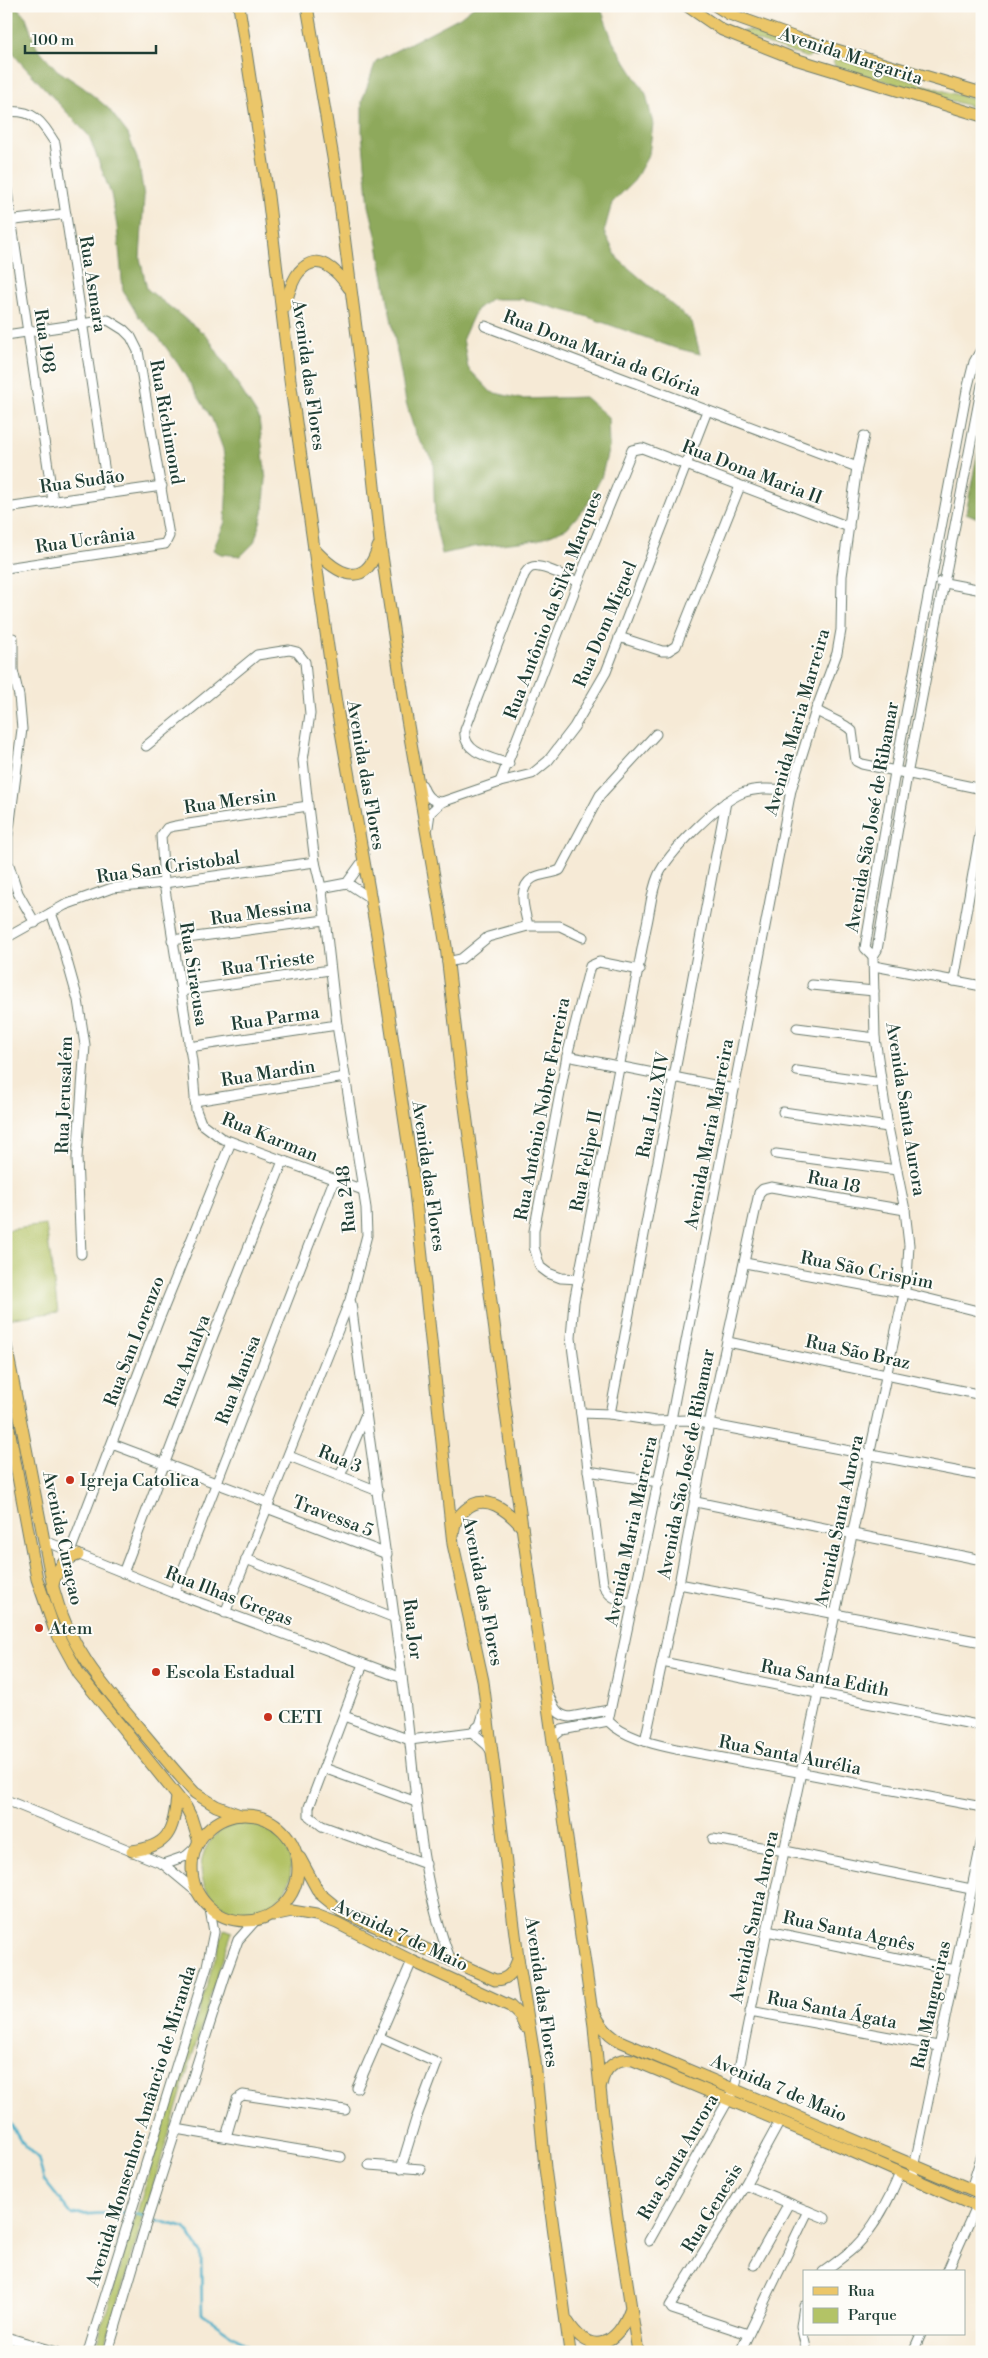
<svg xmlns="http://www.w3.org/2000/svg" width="988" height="2358" font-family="'Libre Bodoni',serif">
<rect width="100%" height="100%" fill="#fdfcf7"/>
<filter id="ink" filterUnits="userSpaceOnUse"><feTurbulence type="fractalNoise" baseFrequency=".02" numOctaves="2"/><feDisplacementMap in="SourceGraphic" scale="10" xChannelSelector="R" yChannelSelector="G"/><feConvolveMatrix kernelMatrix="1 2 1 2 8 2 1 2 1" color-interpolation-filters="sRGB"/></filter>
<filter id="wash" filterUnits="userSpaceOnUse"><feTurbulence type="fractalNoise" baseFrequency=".0096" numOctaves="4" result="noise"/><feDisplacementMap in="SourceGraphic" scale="20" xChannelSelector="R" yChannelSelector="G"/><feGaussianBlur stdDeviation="1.12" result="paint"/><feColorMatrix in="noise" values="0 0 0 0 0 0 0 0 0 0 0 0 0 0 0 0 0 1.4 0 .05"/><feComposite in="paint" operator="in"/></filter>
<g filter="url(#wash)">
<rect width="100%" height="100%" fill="#f6ead6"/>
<!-- green -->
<g fill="#b3c366" stroke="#69804d">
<polygon points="748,30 810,50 811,55 808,58 744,36 743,31"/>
<polygon points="837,59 982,102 982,110 835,66 833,62"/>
<polygon points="46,1225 58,1312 6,1319 6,1230"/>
<circle cx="246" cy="1868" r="45"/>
<polygon points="224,1929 232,1932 211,1994 103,2352 94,2352"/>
</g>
<!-- forest -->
<g fill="#8ea95b" stroke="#567348">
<polygon points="6,6 16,6 26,17 36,46 57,70 84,88 108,108 128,134 139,164 144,197 140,258 147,289 207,336 259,418 266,480 263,513 254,543 241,556 221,554 213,550 225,522 227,480 223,449 212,419 178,364 160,339 139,317 123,291 117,226 111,194 89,136 20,62 6,43"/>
<polygon points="474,6 600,6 613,42 646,94 653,124 649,154 634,181 612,203 604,232 618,259 692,322 700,354 672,347 585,316 522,299 490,299 476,310 463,338 468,368 491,392 521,399 585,397 608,417 609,447 601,478 587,505 567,528 538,540 473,547 442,554 435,523 433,461 415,433 406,402 377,239 369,206 362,133 362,101 376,61 460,17"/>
<polygon points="982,428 982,520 966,513"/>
</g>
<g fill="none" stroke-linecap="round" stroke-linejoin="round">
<!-- stream -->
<polyline stroke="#49afc9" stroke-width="2.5" points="6,2116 20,2140 38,2158 44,2180 72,2215 129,2212 185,2228 201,2253 202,2314 257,2352"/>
</g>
</g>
<g filter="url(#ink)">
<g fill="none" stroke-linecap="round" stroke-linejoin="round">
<!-- minor casing -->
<g stroke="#6a7a6d" stroke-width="11">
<g id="minor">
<path d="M6,112C34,109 41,121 55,143L108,493"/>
<polyline points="6,184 53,501"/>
<polyline points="7,221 66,214"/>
<polyline points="485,326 857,467"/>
<polyline points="6,335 108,320 124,330 131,337 138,351 169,536 165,544 6,568"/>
<path d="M864,436L857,467L842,576L841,630L837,653L816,710L791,790L671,1420L608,1721C625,1738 654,1744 676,1749L982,1807"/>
<polyline points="6,508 162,486"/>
<polyline points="940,582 982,590"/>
<polyline points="619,637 662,651 668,651 676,646 740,486"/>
<polyline points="13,638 13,670 19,696 22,729 8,837 8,862 18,893 35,923"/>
<path d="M816,710C827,718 844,722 852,731L856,761L862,764L982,789"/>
<polyline points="146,746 257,655 289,650 297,652 305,662 310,714 303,760 308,806 315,862 322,891 337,1025 366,1208 367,1235 350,1300 225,1613"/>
<path d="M509,764C492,758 462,753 465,730L524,575C526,572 528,568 532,567C542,564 568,578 578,582"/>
<polyline points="500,782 578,582 632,450 642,448 849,527"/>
<path d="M422,785C426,796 430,801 442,802"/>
<polyline points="308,806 175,826 167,828 161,836 164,883 192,1061 196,1110 201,1123 221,1138 363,1190"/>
<polyline points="428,827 430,813 442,802 500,782 532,774 548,761 574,727 606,672 707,411"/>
<polyline points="347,883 370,898"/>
<polyline points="321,888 347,883 363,861"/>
<polyline points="51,913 62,943 78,1000 85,1045 77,1158 81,1254"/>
<path d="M528,926C525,910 516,889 533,878C540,874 552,874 560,870L600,795L656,734"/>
<polyline points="6,938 65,905 112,888 164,883 315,862"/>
<polyline points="172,940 325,920"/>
<polyline points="873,956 865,948 895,772 967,390 974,362 982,348"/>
<polyline points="447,962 461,959 488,937 528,926 560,926 583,937"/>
<polyline points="874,966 982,986"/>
<polyline points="954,981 982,822"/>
<polyline points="812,985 874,991"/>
<polyline points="181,991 330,970"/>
<polyline points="797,1028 875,1038"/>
<polyline points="189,1047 337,1025"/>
<polyline points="567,1056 734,1089"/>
<polyline points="797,1071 882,1083"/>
<polyline points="195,1101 345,1077"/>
<polyline points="783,1112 888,1127"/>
<polyline points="776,1154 897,1170"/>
<polyline points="745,1263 905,1293 982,1312"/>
<polyline points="579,1279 561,1278 548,1273 540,1267 534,1247 534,1231 567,1056 590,966 599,962 640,970"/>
<path d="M351,1303C368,1433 388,1563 404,1693C416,1782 418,1876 451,1961"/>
<polyline points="728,1342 982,1395"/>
<polyline points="581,1413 610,1414 655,1421 687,1420 982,1476"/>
<polyline points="610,1414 726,802"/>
<polyline points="112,1444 269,1503"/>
<polyline points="289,1456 378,1491"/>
<polyline points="588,1471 659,1482"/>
<polyline points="340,1476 366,1414"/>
<polyline points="696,1502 982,1560"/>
<polyline points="267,1508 387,1554"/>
<polyline points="45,1541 174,1593 402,1678"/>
<polyline points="70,1552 158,1322 231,1142"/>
<polyline points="246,1559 395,1618"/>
<polyline points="123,1573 213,1336 283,1161"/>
<polyline points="679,1584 982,1642"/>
<polyline points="174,1593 334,1180"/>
<path d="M633,1604C619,1600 609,1599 603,1584L571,1338L574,1302L646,928C650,912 651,892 658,876C668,853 718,803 742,793C757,787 775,789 791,790"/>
<polyline points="662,1662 982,1726"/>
<polyline points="363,1664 309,1807 309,1816 322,1826 426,1864"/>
<path d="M549,1696C554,1707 556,1715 570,1717L609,1710"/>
<polyline points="344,1716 410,1740 472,1732 480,1725 485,1709"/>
<polyline points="472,1732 487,1745 491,1751"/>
<polyline points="552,1738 562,1730 608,1721"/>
<polyline points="645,1741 679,1584 709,1424 759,1193 763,1189 771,1187 905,1210"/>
<polyline points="324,1768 416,1802"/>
<polyline points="6,1800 163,1864 198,1893"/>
<polyline points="713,1839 785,1851 971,1889"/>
<polyline points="163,1864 186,1856 196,1847"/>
<polyline points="767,1931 955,1970"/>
<polyline points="750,2011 938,2046"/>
<polyline points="379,2037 437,2063 416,2119 401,2168"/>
<polyline points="357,2088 412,1961"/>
<polyline points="176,2129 341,2157"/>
<polyline points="226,2137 237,2099 243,2095 345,2110"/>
<polyline points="369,2165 421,2169"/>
<polyline points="912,2178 982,1839"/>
<polyline points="745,2185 825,2218"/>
<polyline points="971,2189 982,2155"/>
<polyline points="649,2241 735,2088 767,1931 907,1279 909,1245 905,1210 888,1127 875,1038 873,956 877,950 907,775 982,385"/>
<polyline points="754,2265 789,2203"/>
<path d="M823,2272C834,2264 845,2256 855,2247C876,2226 889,2200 900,2173"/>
<polyline points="947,2272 976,2207"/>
<polyline points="804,2306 801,2326 807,2352"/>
<polyline points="748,2334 672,2309 670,2306 745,2185 780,2121"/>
<polyline points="6,2337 57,2352"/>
<polyline points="6,2346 23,2352"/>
<polyline points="88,2352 207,1966 214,1932 210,1909"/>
<polyline points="108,2352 144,2230 226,1973 238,1940 255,1921"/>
<polyline points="740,2352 808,2211"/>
<polyline points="913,2352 921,2334"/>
</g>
</g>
<!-- major casing -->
<g stroke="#6a7a6d" stroke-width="13">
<g id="major">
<polyline points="239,6 268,196 290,380 336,703 377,935 414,1183 453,1544 483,1681 518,1958 535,2061 545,2168 570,2352"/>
<path d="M307,6L337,181L362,374L380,542L404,702L446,946L461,1077L510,1443L594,2026C603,2135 621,2244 638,2352"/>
<polyline points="687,6 722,30 795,59 982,116"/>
<polyline points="716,6 729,14 796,38 982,93"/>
<path d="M284,308C288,297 291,281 299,272C318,249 338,272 349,288"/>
<path d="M314,549C337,574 365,591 378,547"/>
<path d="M6,1345L53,1587C67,1644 102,1685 140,1729C158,1750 176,1773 195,1793L216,1806L240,1815"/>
<polyline points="6,1412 37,1579 54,1628 79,1674 186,1807 191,1817 199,1842"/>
<path d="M454,1530C454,1522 459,1515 465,1510C485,1491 508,1511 522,1527"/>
<path d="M53,1585C57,1569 62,1560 78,1555"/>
<circle cx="245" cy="1868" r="53"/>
<path d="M132,1851C169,1846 173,1832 177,1797"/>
<path d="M300,1858L319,1893L341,1911L495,1980C509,1980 514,1971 518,1959"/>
<polyline points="273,1915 292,1911 316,1915 337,1923 412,1961 510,2006 520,2016 525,2027"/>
<path d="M594,2012C600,2025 608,2036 622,2042L982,2194"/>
<path d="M601,2085C604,2069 615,2057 633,2060L842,2147L982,2209"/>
<path d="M568,2322C591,2358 618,2344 630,2310"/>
</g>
</g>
<!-- minor -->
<use href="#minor" stroke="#fff" stroke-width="9"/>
<!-- major -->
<use href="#major" stroke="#ebc669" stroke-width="11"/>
</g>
</g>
<!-- markers -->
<g fill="#c8321e" stroke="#fdfcf7" stroke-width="2">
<circle cx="70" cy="1480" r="5"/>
<circle cx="39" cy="1628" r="5"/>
<circle cx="156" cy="1672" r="5"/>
<circle cx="268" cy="1717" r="5"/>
</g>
<g text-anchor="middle" stroke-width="4" stroke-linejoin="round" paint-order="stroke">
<!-- street labels -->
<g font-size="18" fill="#1f3d34" stroke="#fdfcf7">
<text transform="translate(851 56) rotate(18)" y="6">Avenida Margarita</text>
<text transform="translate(93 284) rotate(81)" y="6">Rua Asmara</text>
<text transform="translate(45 341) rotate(82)" y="6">Rua 198</text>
<text transform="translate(602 353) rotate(21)" y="6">Rua Dona Maria da Glória</text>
<text transform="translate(309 375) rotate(82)" y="6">Avenida das Flores</text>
<text transform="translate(167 422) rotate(80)" y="6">Rua Richimond</text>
<text transform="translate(752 472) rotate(21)" y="6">Rua Dona Maria II</text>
<text transform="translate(82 481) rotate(-8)" y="6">Rua Sudão</text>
<text transform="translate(85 540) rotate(-8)" y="6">Rua Ucrânia</text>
<text transform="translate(553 605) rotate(-69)" y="6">Rua Antônio da Silva Marques</text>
<text transform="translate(605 624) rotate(-67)" y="6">Rua Dom Miguel</text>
<text transform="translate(797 722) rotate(-74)" y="6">Avenida Maria Marreira</text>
<text transform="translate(366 775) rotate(80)" y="6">Avenida das Flores</text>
<text transform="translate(230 801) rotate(-8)" y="6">Rua Mersin</text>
<text transform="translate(872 817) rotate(-80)" y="6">Avenida São José de Ribamar</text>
<text transform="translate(168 867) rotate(-8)" y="6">Rua San Cristobal</text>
<text transform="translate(261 912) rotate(-8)" y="6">Rua Messina</text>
<text transform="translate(268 963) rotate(-8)" y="6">Rua Trieste</text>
<text transform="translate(194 974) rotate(81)" y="6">Rua Siracusa</text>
<text transform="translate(275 1018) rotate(-8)" y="6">Rua Parma</text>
<text transform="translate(268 1073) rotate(-9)" y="6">Rua Mardin</text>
<text transform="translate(64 1095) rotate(-88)" y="6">Rua Jerusalém</text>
<text transform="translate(653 1105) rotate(-79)" y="6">Rua Luiz XIV</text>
<text transform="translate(542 1109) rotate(-79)" y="6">Rua Antônio Nobre Ferreira</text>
<text transform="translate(906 1109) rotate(81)" y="6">Avenida Santa Aurora</text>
<text transform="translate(709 1134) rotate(-79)" y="6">Avenida Maria Marreira</text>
<text transform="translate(270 1137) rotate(22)" y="6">Rua Karman</text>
<text transform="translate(586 1161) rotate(-79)" y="6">Rua Felipe II</text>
<text transform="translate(429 1176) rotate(82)" y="6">Avenida das Flores</text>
<text transform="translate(834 1182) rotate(11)" y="6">Rua 18</text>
<text transform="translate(346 1199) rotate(-96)" y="6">Rua 248</text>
<text transform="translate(867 1270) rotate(11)" y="6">Rua São Crispim</text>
<text transform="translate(134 1341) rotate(-69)" y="6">Rua San Lorenzo</text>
<text transform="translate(858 1352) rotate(12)" y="6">Rua São Braz</text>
<text transform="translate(187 1361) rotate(-69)" y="6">Rua Antalya</text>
<text transform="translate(238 1380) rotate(-69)" y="6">Rua Manisa</text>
<text transform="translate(340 1459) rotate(22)" y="6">Rua 3</text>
<text transform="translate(686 1464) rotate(-79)" y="6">Avenida São José de Ribamar</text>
<text transform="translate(333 1516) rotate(21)" y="6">Travessa 5</text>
<text transform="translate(839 1521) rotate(-78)" y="6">Avenida Santa Aurora</text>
<text transform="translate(631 1531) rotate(-78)" y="6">Avenida Maria Marreira</text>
<text transform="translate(63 1538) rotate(78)" y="6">Avenida Curaçao</text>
<text transform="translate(483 1591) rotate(79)" y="6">Avenida das Flores</text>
<text transform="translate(229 1596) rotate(21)" y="6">Rua Ilhas Gregas</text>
<text transform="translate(413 1629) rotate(83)" y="6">Rua Jor</text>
<text transform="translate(825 1678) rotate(11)" y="6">Rua Santa Edith</text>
<text transform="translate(790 1755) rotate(11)" y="6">Rua Santa Aurélia</text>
<text transform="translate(754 1917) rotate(-78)" y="6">Avenida Santa Aurora</text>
<text transform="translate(849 1931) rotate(12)" y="6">Rua Santa Agnês</text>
<text transform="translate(401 1935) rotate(25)" y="6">Avenida 7 de Maio</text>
<text transform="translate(542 1992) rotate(82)" y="6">Avenida das Flores</text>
<text transform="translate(931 2005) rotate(-78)" y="6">Rua Mangueiras</text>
<text transform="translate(832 2010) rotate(11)" y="6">Rua Santa Ágata</text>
<text transform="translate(779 2088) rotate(23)" y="6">Avenida 7 de Maio</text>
<text transform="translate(141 2126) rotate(-73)" y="6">Avenida Monsenhor Amâncio de Miranda</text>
<text transform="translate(678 2157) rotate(-60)" y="6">Rua Santa Aurora</text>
<text transform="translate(712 2208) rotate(-59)" y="6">Rua Genesis</text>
</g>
<!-- poi labels -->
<g font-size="18" fill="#1f3d34" stroke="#fdfcf7" text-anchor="start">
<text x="80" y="1486">Igreja Catolica</text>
<text x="49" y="1634">Atem</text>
<text x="166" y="1678">Escola Estadual</text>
<text x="278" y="1723">CETI</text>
</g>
</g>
<!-- margin -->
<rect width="988" height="2358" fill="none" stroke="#fdfcf7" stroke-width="25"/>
<!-- legend -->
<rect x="803" y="2270" width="162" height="65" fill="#fdfcf7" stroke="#a4b0a9"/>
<rect x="813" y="2287" width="25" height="8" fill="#ebc669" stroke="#a4b0a9"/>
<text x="848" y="2296" font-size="15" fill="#1f3d34">Rua</text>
<rect x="813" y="2308" width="25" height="15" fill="#b3c366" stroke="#a4b0a9"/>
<text x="848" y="2320" font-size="15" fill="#1f3d34">Parque</text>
<!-- scale -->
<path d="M25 45v8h131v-8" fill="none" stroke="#1f3d34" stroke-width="2.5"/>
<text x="32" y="45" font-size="15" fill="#1f3d34" stroke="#fdfcf7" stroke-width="4" paint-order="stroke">100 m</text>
</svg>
